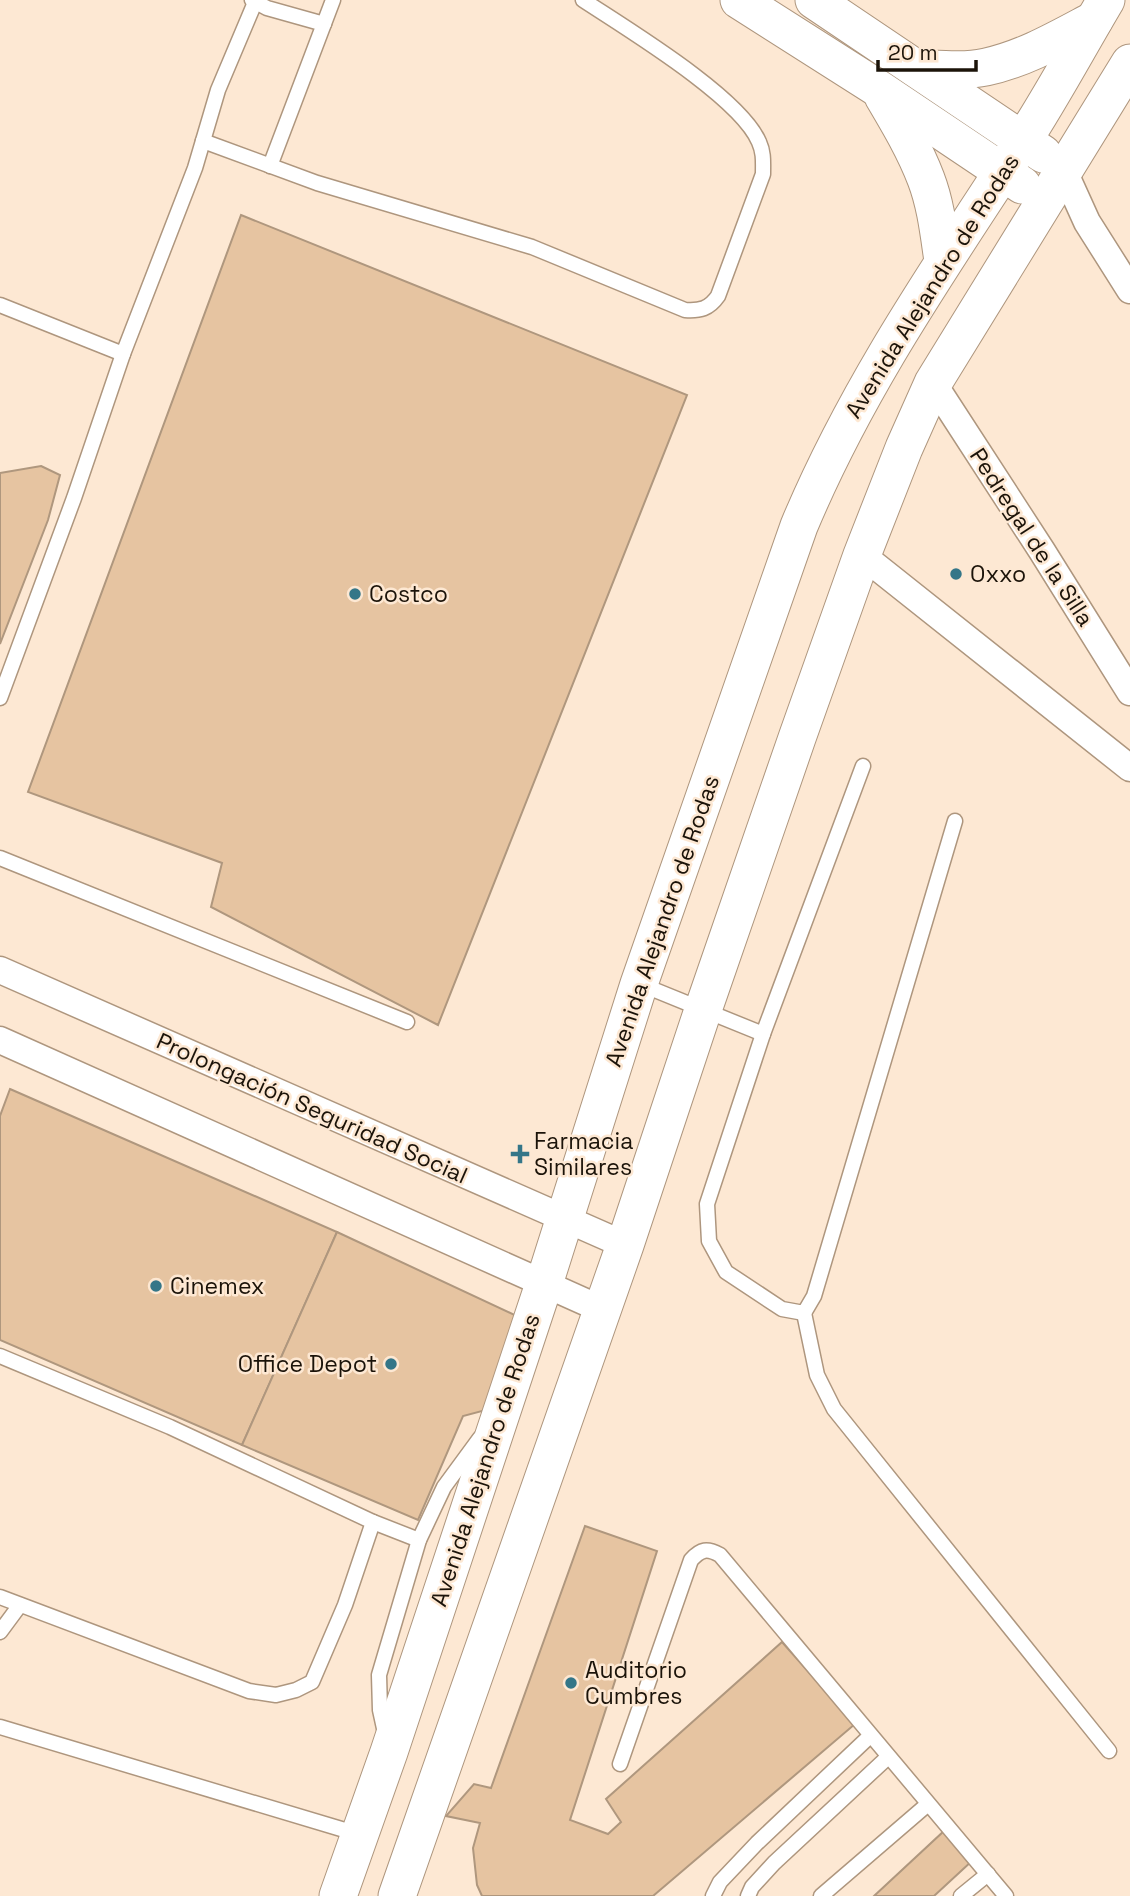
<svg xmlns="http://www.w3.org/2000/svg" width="1130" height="1896" font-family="'Space Grotesk',sans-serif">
<rect width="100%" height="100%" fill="#fde8d3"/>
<!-- building -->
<g fill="#e6c4a1" stroke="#af977e" stroke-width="2">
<polygon points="241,215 687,395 438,1025 211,907 222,863 28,792"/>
<polygon points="41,466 60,475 48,520 0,644 0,473"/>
<polygon points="10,1089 337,1232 242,1445 0,1340 0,1116"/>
<polygon points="337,1232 521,1318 486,1410 463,1416 418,1520 242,1445"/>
<polygon points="585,1526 657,1551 570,1820 608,1834 621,1822 606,1799 782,1642 855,1724 653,1896 482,1896 477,1885 473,1848 480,1823 446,1816 474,1784 491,1788"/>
<polygon points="944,1831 973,1860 934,1896 874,1896"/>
</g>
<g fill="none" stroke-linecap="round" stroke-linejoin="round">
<!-- lane casing -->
<g stroke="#ae967e" stroke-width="17">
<g id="lane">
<polyline points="252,0 267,8 324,24"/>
<path d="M203,141L317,183L532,247L685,310C700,311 709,309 718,296L763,174C763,162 764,153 759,142C740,97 627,29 583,0"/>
<polyline points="270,166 333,0"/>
<polyline points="0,305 123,354"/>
<polyline points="0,698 74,498 123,354 195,168 218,90 256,0"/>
<polyline points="863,766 763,1034 707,1204 709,1241 726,1272 782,1309 804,1313 814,1296 955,821"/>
<polyline points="0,858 407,1022"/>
<polyline points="640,984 763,1034"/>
<polyline points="804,1313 817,1375 834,1409 1109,1751"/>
<polyline points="0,1356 170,1427 373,1522 345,1605 312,1682 296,1690 276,1695 249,1691 0,1597"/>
<polyline points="373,1522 419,1540"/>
<polyline points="0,1632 20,1605"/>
<polyline points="0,1727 358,1834"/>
<polyline points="385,1733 380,1710 379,1675 419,1540 444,1487 480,1438"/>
<path d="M620,1764L691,1560C701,1549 707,1548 720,1555L1006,1896"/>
<polyline points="713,1896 720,1882 757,1843 870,1736"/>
<polyline points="748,1896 752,1887 774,1863 888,1757"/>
<polyline points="821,1896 928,1804"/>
<polyline points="961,1896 988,1874"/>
</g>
</g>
<!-- street casing -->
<g stroke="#ae967e" stroke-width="29">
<g id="street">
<polyline points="1063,169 1087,222 1130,290"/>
<polyline points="933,383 1042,551 1130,692"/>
<polyline points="862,555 1130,768"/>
<polyline points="0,970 625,1245"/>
<polyline points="0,1040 601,1309"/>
</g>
</g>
<!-- secondary casing -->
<g stroke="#ae967e" stroke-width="39">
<g id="secondary">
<polyline points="739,0 879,89 1022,185"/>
<polyline points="814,0 1043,154"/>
<path d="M916,68C939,69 963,72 986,67C1024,59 1060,38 1094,20"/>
<path d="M883,96C899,123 915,150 926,179C936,205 939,234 943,261"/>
<path d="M338,1896L389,1752L544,1284L639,984L799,526C857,387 940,268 1022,142C1052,96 1078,47 1106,0"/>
<polyline points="397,1896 625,1245 703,1010 797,738 862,555 904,448 933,383 1130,63"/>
</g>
</g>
<!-- lane -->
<use href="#lane" stroke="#fff" stroke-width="14"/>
<!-- street -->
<use href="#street" stroke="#fff" stroke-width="26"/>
<!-- secondary -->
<use href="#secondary" stroke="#fff" stroke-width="37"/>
</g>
<!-- markers -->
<g fill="#347688" stroke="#fde8d3" stroke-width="2.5">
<circle cx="956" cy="574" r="7"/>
<circle cx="355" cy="594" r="7"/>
<path d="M516.5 1143.5h7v7h7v7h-7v7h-7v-7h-7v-7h7z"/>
<circle cx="156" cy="1286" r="7"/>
<circle cx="391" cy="1364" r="7"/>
<circle cx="571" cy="1683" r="7"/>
</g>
<g text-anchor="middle" stroke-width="5" stroke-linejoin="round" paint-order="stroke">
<!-- street labels -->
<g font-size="23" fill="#1b1309" stroke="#fde8d3">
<text transform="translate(932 286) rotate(-58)" y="8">Avenida Alejandro de Rodas</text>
<text transform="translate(1032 537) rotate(57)" y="8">Pedregal de la Silla</text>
<text transform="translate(662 921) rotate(-71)" y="8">Avenida Alejandro de Rodas</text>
<text transform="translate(312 1108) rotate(24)" y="8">Prolongación Seguridad Social</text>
<text transform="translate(485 1460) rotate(-72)" y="8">Avenida Alejandro de Rodas</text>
</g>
<!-- poi labels -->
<g font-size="23" fill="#1b1309" stroke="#fde8d3" text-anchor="start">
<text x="970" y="582">Oxxo</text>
<text x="369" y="602">Costco</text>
<text x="534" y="1149">Farmacia<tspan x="534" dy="26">Similares</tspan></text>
<text x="170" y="1294">Cinemex</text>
<text x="377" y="1372" text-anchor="end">Office Depot</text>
<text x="585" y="1678">Auditorio<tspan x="585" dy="26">Cumbres</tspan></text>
</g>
</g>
<!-- scale -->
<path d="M878 60v10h98v-10" fill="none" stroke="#1b1309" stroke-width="3.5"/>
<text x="888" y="60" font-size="21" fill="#1b1309" stroke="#fde8d3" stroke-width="5" paint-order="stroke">20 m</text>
</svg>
